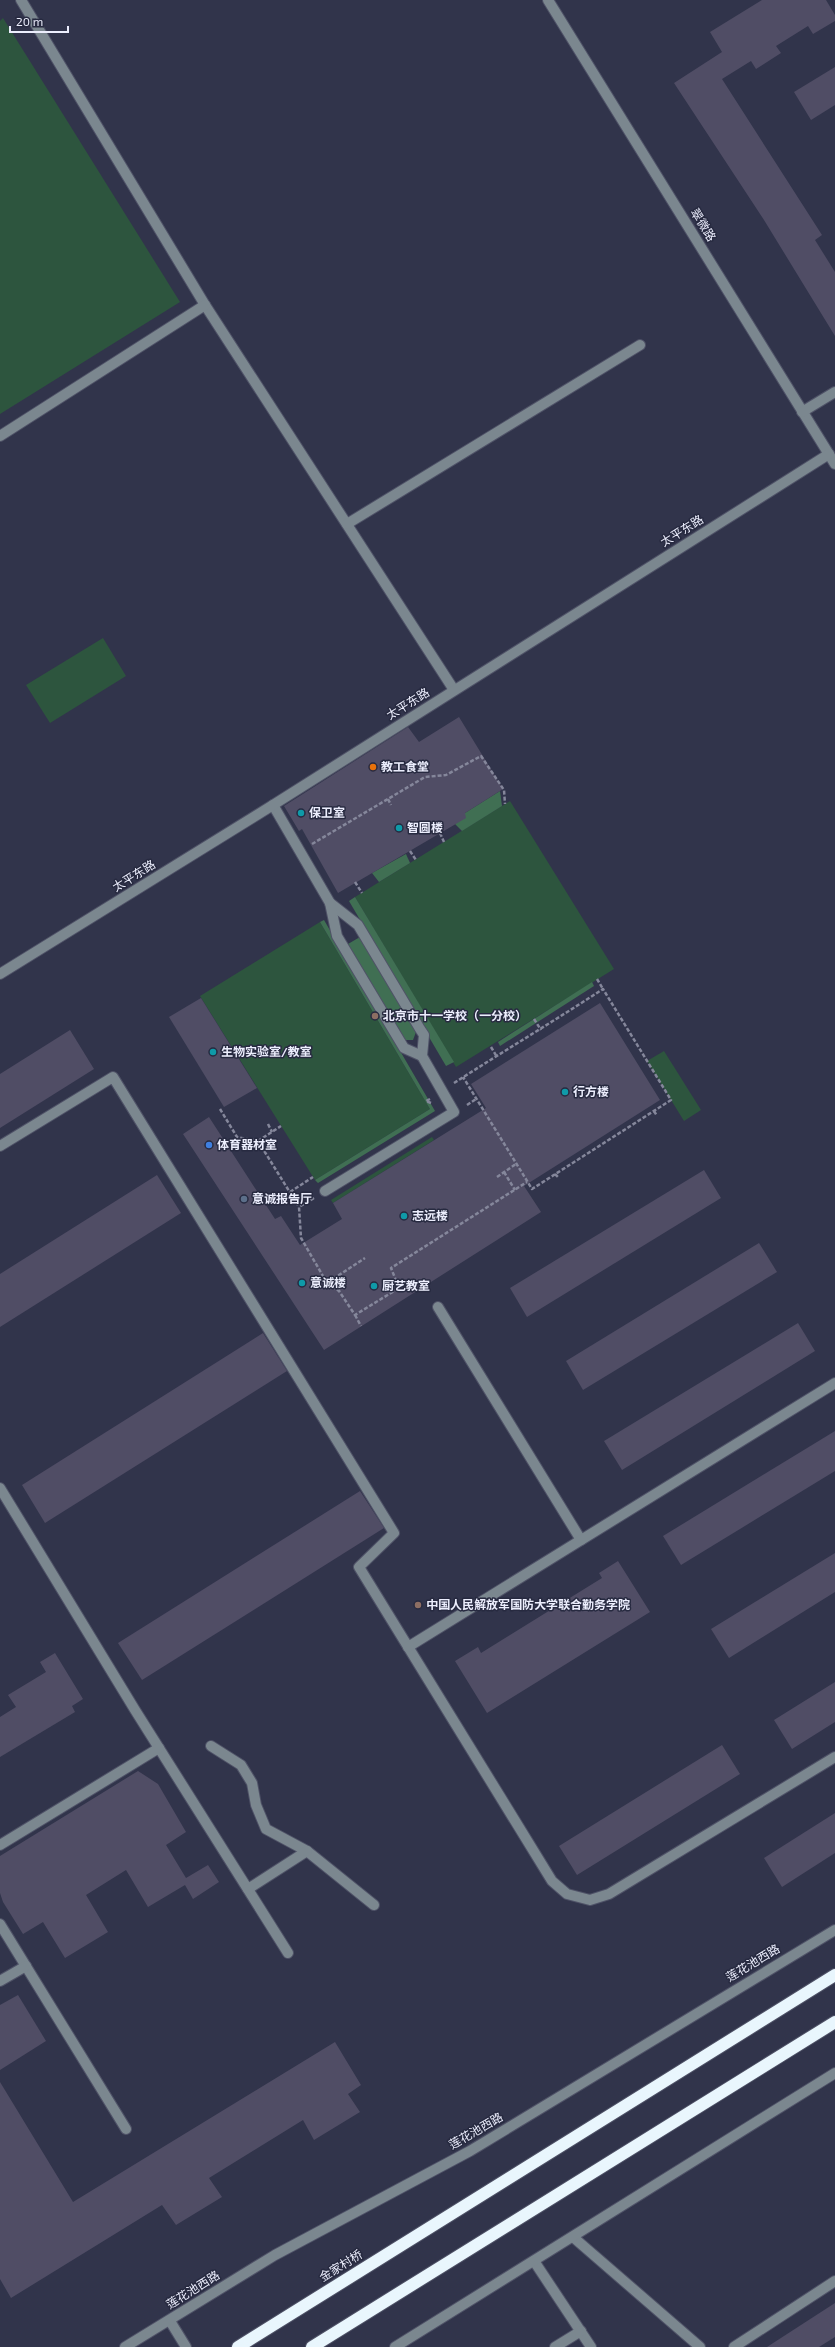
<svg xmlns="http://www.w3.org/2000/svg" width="835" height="2347" font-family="'Exo 2','Noto Sans SC',sans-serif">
<rect width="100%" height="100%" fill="#31344b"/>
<!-- green -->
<g fill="#2d553e">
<polygon points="3,18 180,302 0,414 0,21"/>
<polygon points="103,638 126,676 50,723 26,685"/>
<polygon points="510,801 614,969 456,1067 355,897"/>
<polygon points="320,922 430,1109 315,1180 200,996"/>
<polygon points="664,1051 701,1110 684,1121 647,1061"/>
<polygon points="432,1137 434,1140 333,1203 331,1200"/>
</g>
<!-- forest -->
<g fill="#406f53">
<polygon points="500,791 502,806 462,831 455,824 465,813"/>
<polygon points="406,854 410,863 379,882 372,873"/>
<polygon points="355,897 454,1062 446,1066 349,901"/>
<polygon points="324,920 435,1111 318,1183 315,1180 430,1109 320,922"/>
<polygon points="360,937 416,1032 413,1040 404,1040 348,944"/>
<polygon points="592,982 594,986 500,1046 498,1042"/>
</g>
<!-- building -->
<g fill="#504d65">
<polygon points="762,0 826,0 835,15 835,21 813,34 808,26 776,46 781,53 756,69 751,61 722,79 822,235 815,240 835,272 835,336 764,220 674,83 722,52 710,32"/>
<polygon points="835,67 835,105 811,120 794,92"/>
<polygon points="459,717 503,789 465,813 466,818 338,893 302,829 299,831 284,806 408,727 419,742"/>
<polygon points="201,998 257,1088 224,1107 169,1017"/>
<polygon points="600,1003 660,1100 524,1186 541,1212 324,1350 183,1134 209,1117 275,1219 281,1216 300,1245 342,1219 333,1203 486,1108 471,1084"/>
<polygon points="70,1030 94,1069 0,1128 0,1074"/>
<polygon points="704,1170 721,1198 527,1317 510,1288"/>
<polygon points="157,1175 181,1213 0,1327 0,1274"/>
<polygon points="759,1243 777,1272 583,1390 566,1361"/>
<polygon points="798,1323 815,1351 622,1470 604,1441"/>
<polygon points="263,1333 287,1371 45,1523 22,1485"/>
<polygon points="835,1431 835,1471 681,1565 663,1536"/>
<polygon points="360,1491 384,1528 142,1680 118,1643"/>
<polygon points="835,1553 835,1592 729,1658 711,1629"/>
<polygon points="618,1561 650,1612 487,1713 455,1661 478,1647 481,1653 602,1578 599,1573"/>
<polygon points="55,1653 83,1699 72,1706 75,1712 0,1757 0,1717 16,1707 8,1695 46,1672 40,1662"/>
<polygon points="835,1682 835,1722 792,1749 774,1720"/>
<polygon points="722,1745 740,1774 577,1875 559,1846"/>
<polygon points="138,1771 158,1784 186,1832 166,1845 186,1878 208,1865 219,1882 193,1899 185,1885 148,1907 126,1870 86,1895 108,1932 65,1958 43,1922 23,1934 3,1902 0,1893 0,1856"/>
<polygon points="835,1813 835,1853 782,1887 764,1858"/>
<polygon points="18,1995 46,2041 0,2070 0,2005"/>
<polygon points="335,2042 361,2085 348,2094 360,2112 314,2140 303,2120 209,2178 222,2197 176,2225 162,2205 11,2298 0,2279 0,2082 73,2202"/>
<polygon points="835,2303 835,2337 819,2347 767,2347"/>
</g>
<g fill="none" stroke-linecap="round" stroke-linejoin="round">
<!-- minor casing -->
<g stroke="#4f5267" stroke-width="12">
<g id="minor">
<polyline points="21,0 205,305 454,690"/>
<polyline points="548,0 835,464"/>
<polyline points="802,412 835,392"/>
<polyline points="0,436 205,305"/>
<polyline points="347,524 640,345"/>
<polyline points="273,805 330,903 358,925 420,1029 424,1035 422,1056 454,1112 325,1191"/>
<polyline points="330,903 337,936 404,1048 422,1056"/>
<polyline points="0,974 273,805 829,454"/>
<polyline points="0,1146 113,1077 394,1533 359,1567 552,1881 567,1894 590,1900 609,1894 835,1757"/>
<polyline points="438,1307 581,1540"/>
<polyline points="0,1488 135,1710 288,1953"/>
<polyline points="408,1647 835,1383"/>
<polyline points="211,1746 241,1765 252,1783 256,1805 266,1829 307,1851 374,1905"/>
<polyline points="0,1845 159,1748"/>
<polyline points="248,1889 307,1851"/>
<polyline points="0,1924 126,2129"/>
<polyline points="0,1981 26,1966"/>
<polyline points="573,2237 700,2347"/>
<polyline points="534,2261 591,2347"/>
<polyline points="170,2321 186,2347"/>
<polyline points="125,2347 275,2255 470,2151 835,1930"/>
<polyline points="395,2347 835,2073"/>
<polyline points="555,2347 581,2331"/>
<polyline points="734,2347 835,2281"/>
</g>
</g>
<!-- highway casing -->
<g stroke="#4f5267" stroke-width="14">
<g id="highway">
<polyline points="238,2347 835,1975"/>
<polyline points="312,2347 835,2022"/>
</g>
</g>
<!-- path -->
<g stroke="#85879b" stroke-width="2.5" stroke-dasharray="4 2" stroke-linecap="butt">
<polyline points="388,799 391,805"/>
<polyline points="440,833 444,842"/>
<polyline points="312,844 425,777 446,775 481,756 504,790 505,804"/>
<polyline points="410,851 416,860"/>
<polyline points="355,882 362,893"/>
<polyline points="597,979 603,989"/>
<polyline points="534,1019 541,1030"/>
<polyline points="491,1047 497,1057"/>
<path d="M454,1083C504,1051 554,1021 603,989L671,1100L532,1189L463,1077"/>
<polyline points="430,1099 426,1101 431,1103"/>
<polyline points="467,1105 476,1099"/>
<polyline points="220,1109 237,1137 258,1141 299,1207"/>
<polyline points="654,1111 657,1116"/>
<polyline points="268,1124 272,1132"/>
<polyline points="258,1141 281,1126"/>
<polyline points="504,1172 515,1190"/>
<polyline points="555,1174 559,1178"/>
<polyline points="497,1177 516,1164"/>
<polyline points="290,1192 313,1177"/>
<polyline points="314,1198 299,1207 301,1238 327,1283 365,1258"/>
<polyline points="338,1276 339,1291"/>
<polyline points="327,1283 339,1291 355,1315 399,1288 391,1268 527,1182"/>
<polyline points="355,1315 361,1326"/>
</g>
<!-- minor -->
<use href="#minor" stroke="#7b878f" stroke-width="10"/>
<!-- highway -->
<use href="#highway" stroke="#e9f6fd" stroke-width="12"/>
</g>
<!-- markers -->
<circle fill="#e8710a" stroke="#272a40" stroke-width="1.5" cx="373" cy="767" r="4"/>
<g fill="#0f9aa8" stroke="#272a40" stroke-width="1.5">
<circle cx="301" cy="813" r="4"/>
<circle cx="399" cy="828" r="4"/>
<circle cx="213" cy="1052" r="4"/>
<circle cx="565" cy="1092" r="4"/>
<circle cx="404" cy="1216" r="4"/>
<circle cx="302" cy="1283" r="4"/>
<circle cx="374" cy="1286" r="4"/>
</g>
<g fill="#8d6e63" stroke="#272a40" stroke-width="1.5">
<circle cx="375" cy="1016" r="4"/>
<circle cx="418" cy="1605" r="4"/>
</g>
<circle fill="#3f7fe0" stroke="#272a40" stroke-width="1.5" cx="209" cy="1145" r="4"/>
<circle fill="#5c6f8a" stroke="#272a40" stroke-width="1.5" cx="244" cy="1199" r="4"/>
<g text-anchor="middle" stroke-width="3" stroke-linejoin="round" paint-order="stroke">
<!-- street labels -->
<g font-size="12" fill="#eceefd" stroke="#272a40">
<text transform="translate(703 225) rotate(58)" y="4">翠微路</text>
<text transform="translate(682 531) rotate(-32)" y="4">太平东路</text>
<text transform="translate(408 704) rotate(-32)" y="4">太平东路</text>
<text transform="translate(134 876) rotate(-32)" y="4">太平东路</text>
<text transform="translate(753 1963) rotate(-31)" y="4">莲花池西路</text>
<text transform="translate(476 2131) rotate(-30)" y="4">莲花池西路</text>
<text transform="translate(341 2266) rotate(-32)" y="4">金家村桥</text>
<text transform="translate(193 2290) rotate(-32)" y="4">莲花池西路</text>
</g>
<!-- poi labels -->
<g font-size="12" font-weight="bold" fill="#eceefd" stroke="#272a40" text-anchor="start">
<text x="381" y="771">教工食堂</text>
<text x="309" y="817">保卫室</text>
<text x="407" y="832">智圆楼</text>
<text x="383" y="1020">北京市十一学校（一分校）</text>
<text x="221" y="1056">生物实验室/教室</text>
<text x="573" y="1096">行方楼</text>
<text x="217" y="1149">体育器材室</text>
<text x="252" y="1203">意诚报告厅</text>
<text x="412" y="1220">志远楼</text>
<text x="310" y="1287">意诚楼</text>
<text x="382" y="1290">厨艺教室</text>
<text x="426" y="1609">中国人民解放军国防大学联合勤务学院</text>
</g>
</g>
<!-- scale -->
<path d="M10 26v6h58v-6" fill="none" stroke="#eceefd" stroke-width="2"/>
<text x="16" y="26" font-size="12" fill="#eceefd" stroke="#272a40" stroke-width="3" paint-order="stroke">20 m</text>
</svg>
